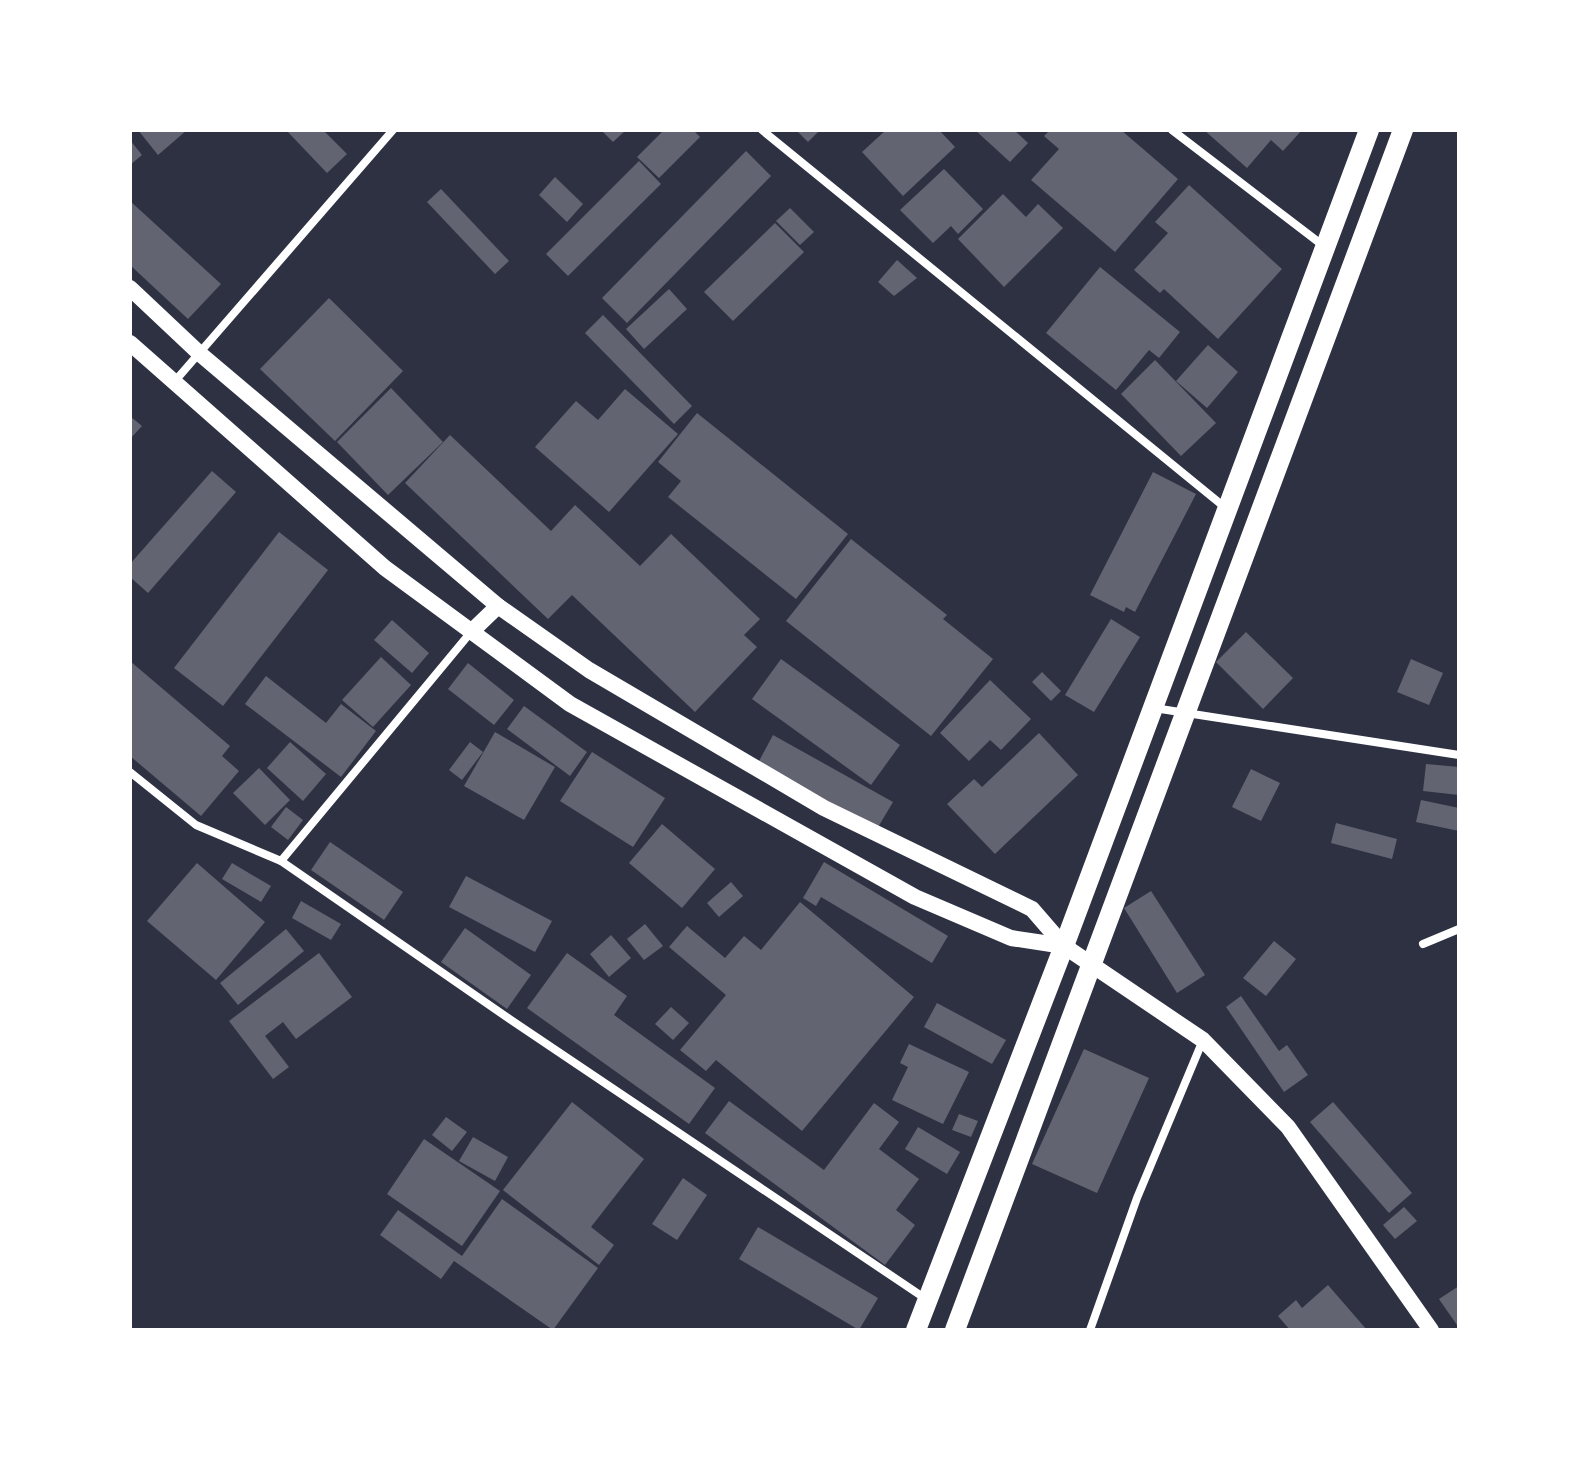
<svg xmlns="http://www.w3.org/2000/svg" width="1589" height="1460" font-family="'DejaVu Sans',sans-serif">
<rect width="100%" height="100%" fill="#2d3142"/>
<!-- building -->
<g fill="#626471">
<polygon points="138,130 187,130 158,155"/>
<polygon points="286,130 323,130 347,154 327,173"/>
<polygon points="601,130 626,130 613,142"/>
<polygon points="664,130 693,130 700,137 659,178 637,157"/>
<polygon points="796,130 820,130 808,142"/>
<polygon points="886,130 939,130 955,147 903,196 862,152"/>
<polygon points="975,130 1014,130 1028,143 1010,162"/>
<polygon points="1050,130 1121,130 1178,179 1115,252 1031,180 1059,149 1044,136"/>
<polygon points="1204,130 1302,130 1283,151 1271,140 1247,168"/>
<polygon points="130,140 142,155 130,165"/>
<polygon points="746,151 771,176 627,323 602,298"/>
<polygon points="639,161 661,184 568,276 546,254"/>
<polygon points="944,169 983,209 958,234 951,226 933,243 900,210"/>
<polygon points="555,177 583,204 567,222 539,195"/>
<polygon points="1189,185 1282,269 1218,339 1164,289 1160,293 1134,270 1168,233 1155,222"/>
<polygon points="441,189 509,261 495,274 427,202"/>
<polygon points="1003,194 1026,217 1038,204 1063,228 1004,287 958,239"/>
<polygon points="130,201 221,284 188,319 130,265"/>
<polygon points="790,208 814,232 800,245 776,221"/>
<polygon points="775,223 804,252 733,321 704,292"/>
<polygon points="897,260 917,278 894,296 878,282"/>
<polygon points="1100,267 1180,332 1159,358 1149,350 1116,390 1046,333"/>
<polygon points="669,289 687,309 644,349 626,329"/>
<polygon points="329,298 403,371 335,441 260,369"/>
<polygon points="603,315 692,406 674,424 585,333"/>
<polygon points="1208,345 1238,372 1207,408 1176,381"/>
<polygon points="1155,360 1216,423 1181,456 1121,394"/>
<polygon points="391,388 443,442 388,495 337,442"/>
<polygon points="625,389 678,434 609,512 535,447 576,401 598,420"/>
<polygon points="697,413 848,534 796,599 668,497 681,481 658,462"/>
<polygon points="130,416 142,426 130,439"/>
<polygon points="450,435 551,531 575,505 640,566 671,534 760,619 744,635 757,647 695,712 572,595 548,619 405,483"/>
<polygon points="212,471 236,492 148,593 130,577 130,564"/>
<polygon points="1153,472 1196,494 1135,612 1126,607 1124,612 1090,595"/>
<polygon points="279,532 328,570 223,706 174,668"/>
<polygon points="851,539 947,615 943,619 993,659 931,736 786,621"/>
<polygon points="1111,619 1140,637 1094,712 1065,695"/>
<polygon points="392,620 429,653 412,673 374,640"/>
<polygon points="1246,632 1293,678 1263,709 1216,662"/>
<polygon points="381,657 411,685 373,727 342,700"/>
<polygon points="781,659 900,745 871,785 752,699"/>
<polygon points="1411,659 1443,673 1429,705 1397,692"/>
<polygon points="130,661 230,746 222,756 239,771 201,816 130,756"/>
<polygon points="468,663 514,700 494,725 448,689"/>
<polygon points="1042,672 1061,691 1051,701 1032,682"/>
<polygon points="266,676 326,723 341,704 376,731 341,777 245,704"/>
<polygon points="990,680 1031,719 1001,750 990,740 969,761 940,733"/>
<polygon points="524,706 587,752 570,776 507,729"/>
<polygon points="495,732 555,767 524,820 464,786"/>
<polygon points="1039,733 1078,775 995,854 947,804 974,779 982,787"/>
<polygon points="773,735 893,802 877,829 758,763"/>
<polygon points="290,742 326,774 303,801 267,768"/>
<polygon points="470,742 483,752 462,780 449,770"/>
<polygon points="592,752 665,798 633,847 560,801"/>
<polygon points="1426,764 1459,767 1459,795 1423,791"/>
<polygon points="259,768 290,800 265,825 233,793"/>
<polygon points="1251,769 1280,783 1261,821 1232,807"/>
<polygon points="1421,800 1459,808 1459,831 1416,822"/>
<polygon points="286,807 303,820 288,840 271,827"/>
<polygon points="1336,823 1397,839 1392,859 1331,843"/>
<polygon points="662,824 715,869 682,908 629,863"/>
<polygon points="330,842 403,892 384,920 311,870"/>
<polygon points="824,862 948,936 932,963 821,897 816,906 803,898"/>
<polygon points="197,863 265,922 216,980 147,921"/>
<polygon points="232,863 271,886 261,902 222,879"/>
<polygon points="466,876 552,921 535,952 449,907"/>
<polygon points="731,882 743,896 719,917 707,903"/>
<polygon points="1151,891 1205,975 1177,993 1124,908"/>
<polygon points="301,901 341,924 331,940 292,918"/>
<polygon points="800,902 914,997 802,1131 716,1060 706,1071 680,1050 726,995 669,947 687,926 725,958 744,936 761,950"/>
<polygon points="645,924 663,946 644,960 627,939"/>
<polygon points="465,928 531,975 507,1009 441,962"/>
<polygon points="286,929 304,951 238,1005 220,983"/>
<polygon points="611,935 631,958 609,977 590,954"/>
<polygon points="1274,941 1296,959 1266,996 1243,978"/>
<polygon points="319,953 352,997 296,1039 283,1022 265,1036 289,1067 273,1079 229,1021"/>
<polygon points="567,953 627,996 614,1015 715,1088 689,1124 527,1008"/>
<polygon points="1241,996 1279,1051 1287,1045 1308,1075 1284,1092 1226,1007"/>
<polygon points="937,1003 1006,1040 992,1064 924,1027"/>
<polygon points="671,1007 689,1023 673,1040 655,1024"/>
<polygon points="909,1044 969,1072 943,1124 892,1100 908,1067 900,1063"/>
<polygon points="1084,1049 1149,1078 1097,1193 1032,1164"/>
<polygon points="729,1101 824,1170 874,1103 899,1122 879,1149 919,1179 896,1210 915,1225 885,1265 705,1133"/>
<polygon points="572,1102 644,1159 591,1227 614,1245 599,1265 503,1190"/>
<polygon points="1333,1102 1412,1193 1389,1213 1310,1122"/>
<polygon points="959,1114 978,1121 971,1137 952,1130"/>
<polygon points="446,1117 467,1132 452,1151 432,1135"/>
<polygon points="918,1127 960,1152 947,1174 905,1149"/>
<polygon points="473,1137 508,1157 495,1181 459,1161"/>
<polygon points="424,1139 500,1191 462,1246 387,1194"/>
<polygon points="683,1178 707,1195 677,1240 652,1224"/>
<polygon points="502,1199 598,1268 553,1330 454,1261 441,1279 380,1235 398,1210 462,1256"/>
<polygon points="1404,1207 1417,1221 1395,1239 1383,1225"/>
<polygon points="758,1227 878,1298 859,1330 739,1259"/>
<polygon points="1328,1285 1367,1330 1290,1330 1278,1316 1296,1300 1302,1308"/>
<polygon points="1459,1286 1459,1328 1439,1299"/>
</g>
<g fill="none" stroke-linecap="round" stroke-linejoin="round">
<!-- minor -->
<g stroke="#fff" stroke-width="8">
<polyline points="762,130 1227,509"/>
<polyline points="1172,130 1325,247"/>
<polyline points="175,381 393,130"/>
<polyline points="1154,708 1459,755"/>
<polyline points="130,772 196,825 281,861 471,632"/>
<polyline points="281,861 511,1020 926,1299"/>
<polyline points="1423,944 1459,929"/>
<polyline points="1090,1330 1137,1198 1203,1040"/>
</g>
<!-- secondary -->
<g stroke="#fff" stroke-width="16">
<polyline points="130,288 199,353 498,606 589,670 824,808 1032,909 1064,946 1203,1040 1288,1127 1431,1330"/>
<polyline points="130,343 385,568 570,704 915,897 1011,938 1064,946"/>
<polyline points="471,632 498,606"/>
</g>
<!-- primary -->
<g stroke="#fff" stroke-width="20">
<polyline points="916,1330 1064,946 1369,130"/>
<polyline points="955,1330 1403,130"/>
</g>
</g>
<!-- border -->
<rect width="1589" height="1460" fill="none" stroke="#ffffff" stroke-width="264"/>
</svg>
